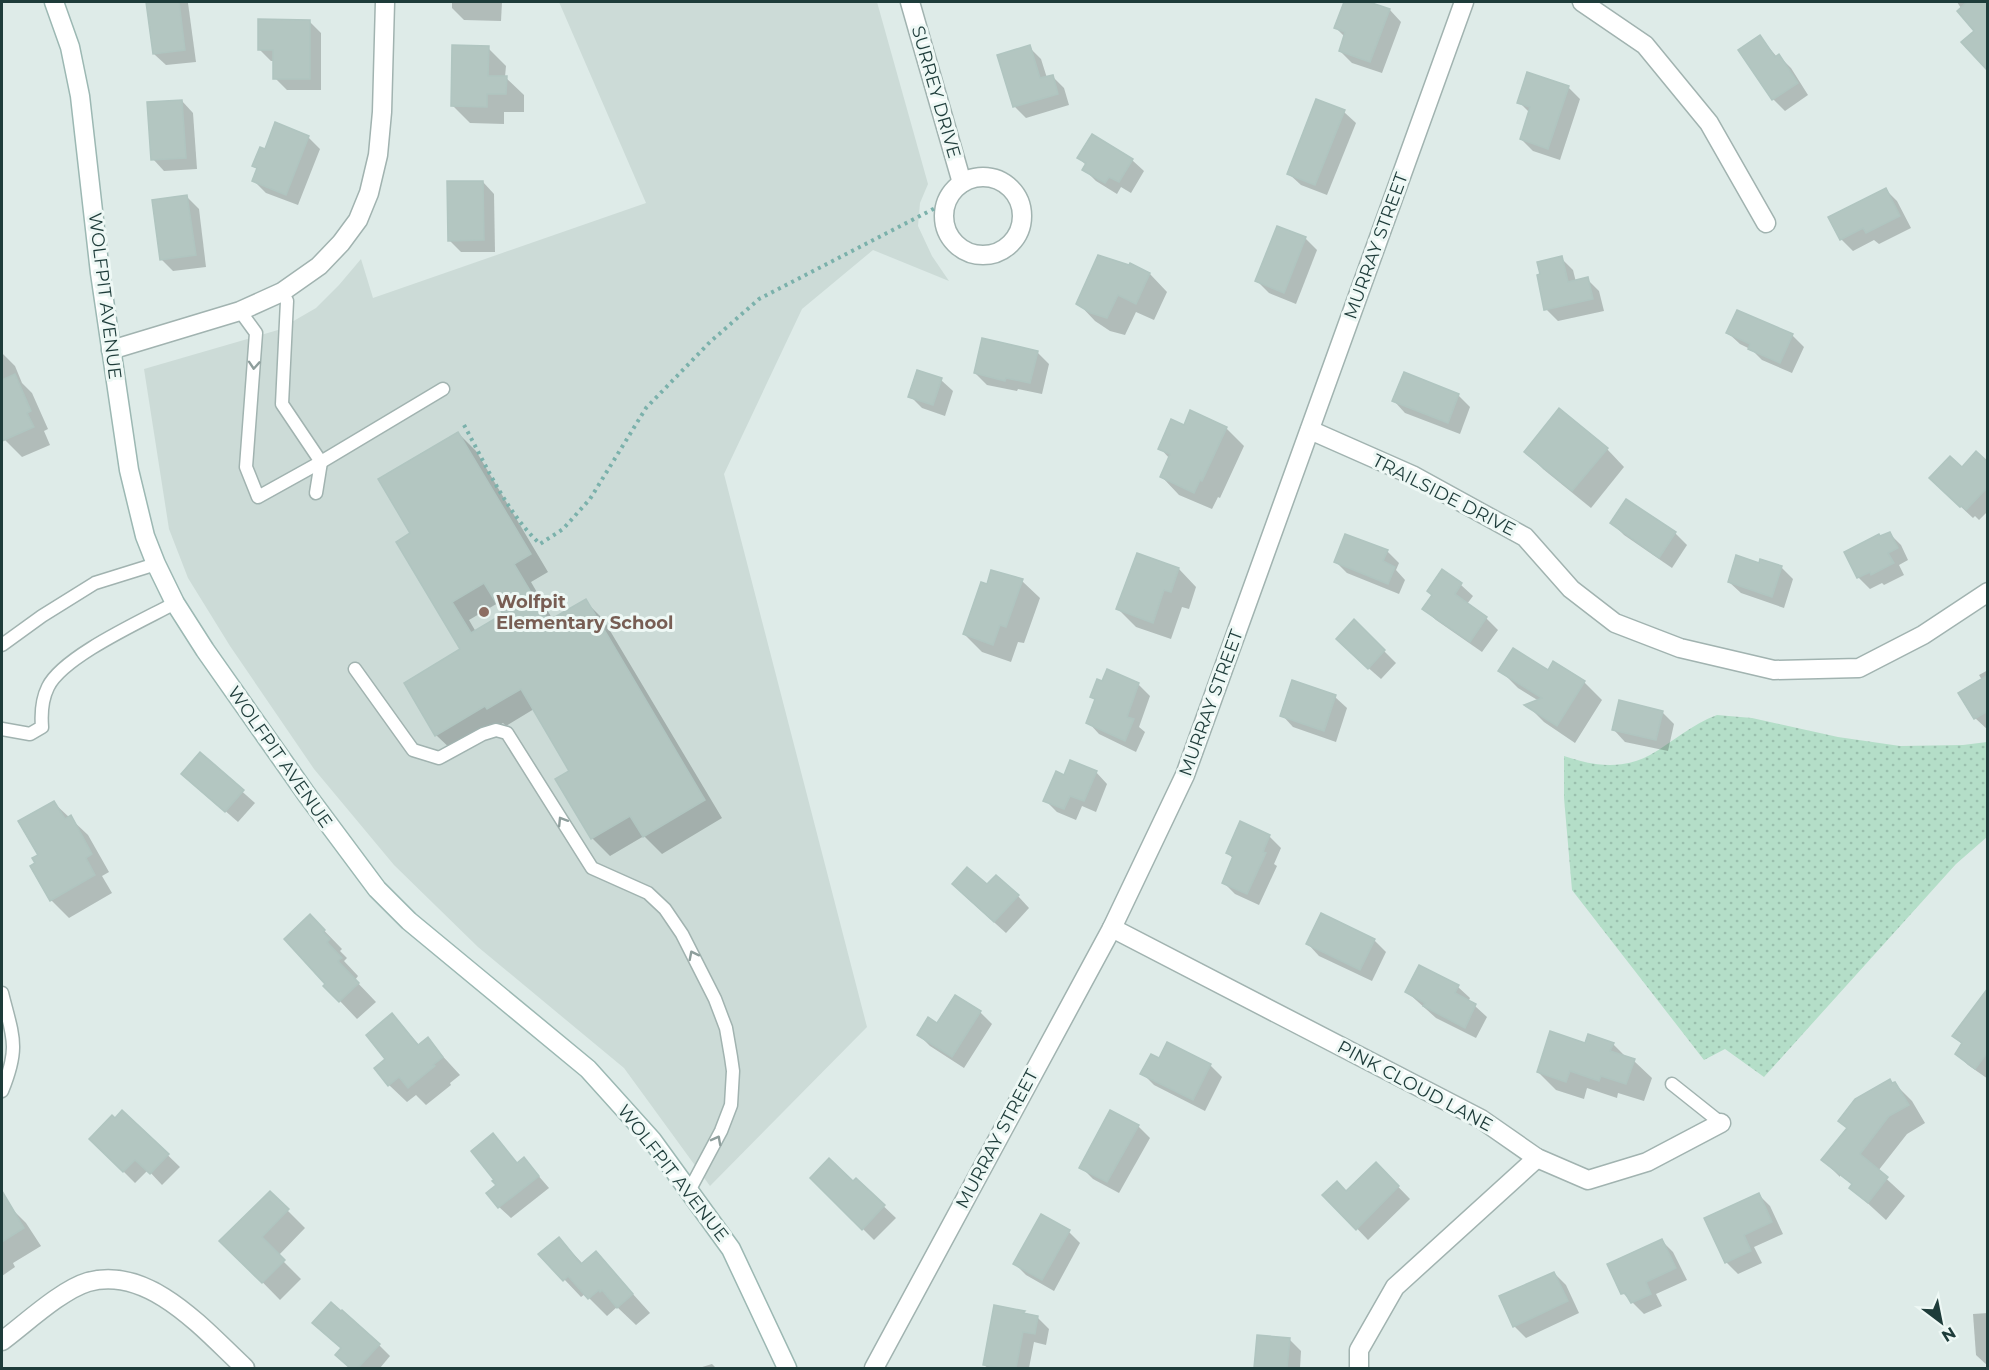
<svg xmlns="http://www.w3.org/2000/svg" width="1989" height="1370" font-family="Montserrat,sans-serif">
<defs>
<pattern id="grass-dots" width="8" height="8" patternUnits="userSpaceOnUse" patternTransform="scale(1.5)"><rect width="8" height="8" fill="#b4dec8"/><path d="M2 2h.1M6 6h.1" fill="none" stroke="#9abfad" stroke-width="1.8" stroke-linecap="round"/></pattern>
</defs>
<rect width="100%" height="100%" fill="#deebe8"/>
<!-- built -->
<polygon fill="#ccdbd7" points="559,2 877,2 928,184 920,203 918,226 932,256 949,281 873,250 802,309 724,474 867,1027 710,1186 624,1068 478,947 394,865 314,769 230,646 188,578 169,529 144,369 278,330 316,308 339,285 361,259 373,298 646,203"/>
<!-- grass -->
<path fill="url(#grass-dots)" d="M1717,715L1752,718L1838,737L1900,746L1963,745L1987,742V837L1956,864L1764,1077L1725,1049L1704,1060L1572,890L1564,798V756C1592,766 1623,770 1650,755C1673,742 1692,724 1717,715Z"/>
<!-- shadow -->
<g fill="#0003" fill-rule="evenodd">
<polygon points="147,2 187,2 188,3 196,62 166,65 154,54"/>
<polygon points="452,2 502,2 501,21 464,20 452,8"/>
<polygon points="1345,2 1364,2 1390,10 1401,22 1382,73 1352,63 1340,51 1345,37 1336,28"/>
<polygon points="1957,2 1988,2 1988,68 1976,31"/>
<polygon points="309,21 321,33 321,90 287,90 275,78 275,61 271,61 259,49"/>
<polygon points="1760,37 1777,57 1779,56 1791,68 1808,95 1785,111 1773,99"/>
<polygon points="1029,47 1041,59 1047,78 1052,76 1064,88 1069,105 1026,118 1014,106"/>
<polygon points="488,48 506,66 505,77 524,95 524,112 504,112 504,124 470,123 452,105"/>
<polygon points="1568,87 1580,99 1560,160 1533,151 1521,139 1530,113 1519,102"/>
<polygon points="182,101 193,113 197,169 164,171 153,159"/>
<polygon points="1344,112 1356,123 1327,195 1301,185 1289,174"/>
<polygon points="308,137 320,149 298,205 266,193 254,181 258,170 254,166 266,151"/>
<polygon points="1079,158 1132,160 1144,171 1131,193 1121,187 1117,194 1096,181 1084,169 1086,165"/>
<polygon points="483,182 494,194 495,252 461,252 449,240"/>
<polygon points="1886,190 1897,201 1911,228 1879,244 1874,240 1853,251 1841,239"/>
<polygon points="187,197 199,209 206,267 173,271 161,259"/>
<polygon points="1278,228 1306,239 1317,250 1296,304 1269,293 1257,281"/>
<polygon points="1561,258 1573,270 1576,282 1587,279 1599,291 1604,311 1558,321 1546,309"/>
<polygon points="1150,274 1167,292 1154,320 1136,312 1125,335 1110,331 1095,321 1078,303"/>
<polygon points="1728,333 1792,335 1804,347 1792,373 1762,360 1752,350 1740,344"/>
<polygon points="1037,352 1049,364 1042,394 1018,389 1017,391 987,385 975,373"/>
<polygon points="2,353 15,366 22,383 32,393 48,429 44,431 50,445 22,457 5,440 2,433"/>
<polygon points="941,380 953,391 945,416 922,408 910,396"/>
<polygon points="1458,395 1470,407 1460,434 1405,413 1394,401"/>
<polygon points="1191,412 1227,429 1244,446 1220,498 1218,497 1212,509 1179,495 1162,477 1170,459 1160,448 1185,427"/>
<path d="M458,433L476,451L548,572L531,582L553,620L585,601L603,619L722,818L662,854L644,836L610,856L592,838L572,771L534,709L506,726L503,723L454,752L436,735L462,650L412,534ZM498,603L505,614L476,632L469,620Z"/>
<polygon points="1607,449 1624,467 1591,508 1543,469 1526,452"/>
<polygon points="1988,464 1988,511 1979,520 1975,516 1973,518 1943,490 1962,469"/>
<polygon points="1626,501 1675,533 1687,545 1672,568 1624,535 1612,523"/>
<polygon points="1889,533 1901,545 1908,560 1899,565 1904,575 1884,585 1882,583 1870,589 1858,577 1881,537"/>
<polygon points="1387,551 1399,563 1396,570 1405,580 1399,594 1347,573 1335,561"/>
<polygon points="1138,555 1179,569 1196,587 1189,609 1182,607 1171,639 1136,627 1118,609"/>
<polygon points="1761,561 1782,568 1793,579 1784,608 1741,593 1729,582 1760,565"/>
<polygon points="1022,581 1040,598 1024,643 1018,642 1011,662 982,652 964,634 988,586"/>
<polygon points="1461,585 1473,596 1467,604 1486,618 1498,630 1482,652 1436,620 1424,609"/>
<polygon points="1354,621 1396,663 1381,679 1349,651"/>
<polygon points="1500,670 1548,672 1584,682 1602,700 1575,743 1544,722 1527,705 1539,701 1518,688"/>
<polygon points="1988,670 1988,730 1975,718 1982,680 1979,675"/>
<polygon points="1138,684 1150,696 1139,727 1145,732 1136,752 1099,734 1088,722 1096,701 1091,696"/>
<polygon points="1335,697 1347,708 1336,742 1293,727 1282,715"/>
<polygon points="1662,712 1674,724 1668,751 1625,742 1614,730"/>
<polygon points="200,754 255,803 238,822 183,774"/>
<polygon points="1096,772 1107,784 1096,812 1082,806 1076,820 1057,812 1045,800 1065,777"/>
<polygon points="54,803 88,835 109,872 102,876 112,893 69,918 51,900 37,864"/>
<polygon points="1269,836 1281,848 1274,864 1277,866 1259,905 1235,894 1223,882 1234,859 1227,853"/>
<polygon points="987,886 1018,896 1029,908 1006,933 965,896"/>
<polygon points="310,916 342,949 340,951 347,958 344,961 358,976 355,980 376,1002 357,1019 340,1001"/>
<polygon points="1374,940 1386,952 1372,981 1319,956 1308,944"/>
<polygon points="1458,987 1470,998 1468,1002 1475,1006 1487,1017 1476,1038 1436,1018 1407,992"/>
<polygon points="955,997 980,1012 992,1024 964,1068 930,1046 919,1035 937,1025"/>
<polygon points="1988,1007 1988,1079 1968,1065 1957,1054 1963,1045 1954,1036"/>
<polygon points="392,1015 420,1046 427,1039 460,1075 450,1083 451,1085 426,1105 416,1095 407,1102 389,1085 387,1059"/>
<polygon points="1613,1044 1627,1058 1634,1061 1652,1078 1644,1101 1618,1093 1617,1098 1587,1088 1584,1099 1556,1090 1538,1072 1586,1045"/>
<polygon points="1160,1060 1210,1065 1222,1077 1205,1111 1154,1085 1142,1073"/>
<polygon points="1895,1084 1912,1101 1925,1123 1907,1134 1878,1171 1905,1196 1886,1220 1851,1188 1859,1188 1840,1173 1840,1177 1823,1160"/>
<polygon points="123,1112 180,1167 162,1185 148,1170 135,1183 91,1139"/>
<polygon points="1138,1126 1150,1138 1119,1193 1093,1179 1081,1167"/>
<polygon points="493,1135 518,1164 524,1159 549,1188 511,1218 499,1207"/>
<polygon points="1376,1164 1410,1199 1368,1240 1325,1195 1346,1193"/>
<polygon points="812,1178 853,1183 856,1180 896,1218 874,1240"/>
<polygon points="270,1193 305,1228 278,1256 301,1279 280,1300 222,1241"/>
<polygon points="1759,1195 1770,1206 1783,1234 1754,1247 1762,1263 1738,1274 1726,1262"/>
<polygon points="8,1205 26,1223 41,1246 13,1263 15,1267 2,1276 2,1209"/>
<polygon points="1069,1232 1080,1243 1054,1291 1026,1275 1015,1264"/>
<polygon points="559,1239 583,1264 596,1253 650,1313 636,1325 617,1307 607,1316 585,1294 581,1297 564,1279"/>
<polygon points="1661,1240 1673,1252 1687,1280 1656,1294 1662,1306 1644,1314 1623,1293"/>
<polygon points="1554,1273 1566,1285 1579,1313 1526,1338 1514,1326"/>
<polygon points="996,1307 1024,1312 1028,1316 1038,1318 1049,1329 1046,1345 1034,1342 1029,1368 988,1368 984,1365"/>
<polygon points="1988,1313 1988,1366 1976,1355 1973,1314"/>
<polygon points="1259,1337 1289,1339 1301,1351 1300,1368 1256,1368"/>
<polygon points="379,1345 390,1356 380,1368 351,1368 337,1355"/>
<polygon points="712,1364 716,1368 699,1368"/>
</g>
<!-- building -->
<g fill="#b3c6c1" stroke="#b0c5c0" stroke-width="1.5" fill-rule="evenodd">
<polygon points="146,2 179,2 185,50 153,54"/>
<polygon points="1344,2 1369,2 1390,9 1370,62 1339,51 1345,32 1334,28"/>
<polygon points="1967,2 1988,2 1988,71 1961,42 1974,31 1957,11"/>
<polygon points="258,19 310,20 310,79 273,79 273,50 258,50"/>
<polygon points="1760,35 1775,57 1779,54 1798,83 1772,100 1738,50"/>
<polygon points="452,45 489,46 488,76 507,76 506,94 487,94 487,107 451,106"/>
<polygon points="1030,45 1040,78 1053,75 1058,94 1013,107 997,55"/>
<polygon points="1527,72 1569,86 1548,149 1520,139 1530,107 1517,103"/>
<polygon points="1316,99 1345,110 1315,185 1287,174"/>
<polygon points="182,100 186,158 151,160 147,102"/>
<polygon points="275,122 309,136 286,195 252,181 257,168 252,166 260,147 265,149"/>
<polygon points="1092,134 1133,159 1119,182 1109,177 1105,183 1082,170 1086,163 1077,158"/>
<polygon points="447,181 483,181 484,240 448,241"/>
<polygon points="1886,188 1900,216 1866,233 1863,228 1840,240 1828,217"/>
<polygon points="187,195 196,255 160,260 152,200"/>
<polygon points="1277,226 1306,237 1284,293 1255,281"/>
<polygon points="1098,255 1129,265 1130,263 1150,273 1136,304 1118,295 1107,318 1091,313 1076,304"/>
<polygon points="1562,256 1568,282 1588,277 1593,299 1544,310 1537,275 1540,274 1537,262"/>
<polygon points="1737,310 1793,334 1780,363 1748,349 1750,344 1726,333"/>
<polygon points="982,338 1038,351 1030,383 1006,378 1005,381 974,373"/>
<polygon points="917,370 942,378 933,405 908,397"/>
<polygon points="1404,372 1459,394 1448,423 1392,401"/>
<polygon points="15,374 31,411 27,413 34,427 2,441 2,380"/>
<polygon points="1559,408 1608,448 1572,491 1524,452"/>
<polygon points="1190,410 1227,427 1202,481 1200,480 1194,493 1160,477 1170,454 1158,449 1171,419 1184,425"/>
<path d="M458,432L531,554L514,564L548,621L586,599L705,800L643,837L630,816L591,839L555,779L569,771L521,689L487,709L485,706L435,736L404,683L460,649L396,542L410,533L378,479ZM484,583L503,614L471,633L452,602Z"/>
<polygon points="1976,451 1988,462 1988,487 1966,510 1962,506 1960,507 1929,478 1950,456 1962,467"/>
<polygon points="1626,499 1676,532 1659,558 1610,523"/>
<polygon points="1890,532 1898,548 1888,553 1894,563 1871,575 1870,572 1857,578 1844,552 1879,534 1880,536"/>
<polygon points="1345,534 1388,550 1383,561 1395,567 1388,584 1334,562"/>
<polygon points="1137,553 1179,568 1171,592 1164,590 1153,623 1116,609"/>
<polygon points="1736,555 1759,563 1760,559 1782,566 1772,597 1728,582"/>
<polygon points="1442,569 1462,583 1455,594 1487,617 1470,642 1422,609 1432,595 1427,591"/>
<polygon points="991,570 1023,579 1006,627 1000,625 993,645 963,634 981,582 987,584"/>
<polygon points="1354,619 1385,650 1368,669 1336,639"/>
<polygon points="1513,648 1548,670 1553,661 1585,681 1557,726 1524,705 1542,698 1498,671"/>
<polygon points="1107,669 1139,683 1127,717 1134,719 1125,741 1086,723 1095,699 1090,697 1097,679 1102,681"/>
<polygon points="1988,675 1988,711 1974,719 1958,693"/>
<polygon points="1292,680 1336,695 1324,731 1280,716"/>
<polygon points="1619,700 1663,711 1656,740 1612,730"/>
<polygon points="200,752 244,790 225,812 181,774"/>
<polygon points="1070,760 1097,771 1084,801 1070,796 1064,809 1043,801 1056,771 1064,775"/>
<polygon points="54,801 65,819 71,815 92,854 86,858 95,875 50,901 30,866 35,863 32,858 38,855 18,821"/>
<polygon points="1240,821 1270,835 1263,852 1266,853 1247,894 1222,883 1233,856 1226,853"/>
<polygon points="967,867 987,884 996,875 1019,895 994,922 952,884"/>
<polygon points="1321,913 1375,939 1360,970 1306,944"/>
<polygon points="310,914 325,930 323,932 330,939 327,942 342,958 338,961 359,983 339,1002 323,986 325,984 284,939"/>
<polygon points="1419,965 1459,985 1455,993 1476,1004 1465,1028 1423,1006 1425,1003 1405,992"/>
<polygon points="1988,988 1988,1052 1975,1069 1955,1054 1962,1043 1952,1036"/>
<polygon points="955,995 981,1011 952,1057 917,1035 928,1017 937,1023"/>
<polygon points="392,1013 418,1045 428,1037 443,1057 433,1065 435,1066 408,1088 399,1077 388,1086 374,1068 385,1059 366,1035"/>
<polygon points="1550,1031 1585,1043 1588,1034 1614,1043 1610,1051 1635,1059 1626,1084 1601,1076 1599,1081 1570,1071 1566,1082 1537,1072"/>
<polygon points="1167,1042 1211,1064 1193,1100 1140,1074 1151,1054 1159,1058"/>
<polygon points="1890,1079 1892,1083 1895,1082 1909,1105 1889,1116 1860,1154 1888,1177 1868,1203 1849,1188 1852,1184 1821,1160 1847,1128 1838,1121 1855,1099"/>
<polygon points="122,1110 169,1154 150,1174 135,1160 123,1172 89,1139 112,1115 115,1118"/>
<polygon points="1110,1110 1139,1125 1107,1182 1079,1168"/>
<polygon points="493,1133 517,1163 524,1157 539,1176 498,1208 486,1193 496,1185 492,1181 494,1180 471,1151"/>
<polygon points="829,1158 853,1181 856,1178 885,1205 862,1230 810,1178"/>
<polygon points="1376,1162 1399,1186 1356,1230 1322,1195 1337,1181 1346,1191"/>
<polygon points="2,1191 24,1228 2,1242"/>
<polygon points="270,1191 289,1209 262,1237 285,1260 262,1283 219,1241"/>
<polygon points="1759,1193 1772,1222 1744,1235 1751,1251 1725,1263 1704,1218"/>
<polygon points="1041,1214 1070,1230 1042,1280 1013,1264"/>
<polygon points="559,1237 581,1264 596,1251 633,1294 617,1308 602,1290 600,1292 599,1290 588,1299 568,1276 563,1281 538,1254"/>
<polygon points="1662,1239 1676,1268 1646,1282 1651,1294 1631,1303 1625,1293 1621,1294 1607,1264"/>
<polygon points="1554,1272 1568,1301 1513,1327 1499,1296"/>
<polygon points="331,1302 341,1311 342,1310 380,1344 358,1368 350,1368 335,1355 341,1348 312,1323"/>
<polygon points="994,1305 1025,1311 1023,1313 1038,1316 1035,1334 1023,1332 1016,1368 1000,1368 983,1365"/>
<polygon points="1257,1335 1290,1338 1287,1368 1254,1368"/>
</g>
<g fill="none" stroke-linecap="round" stroke-linejoin="round">
<!-- lane casing -->
<g stroke="#a1b3b0" stroke-width="15">
<g id="lane">
<polyline points="282,292 287,301 282,404 321,462 316,493"/>
<polyline points="240,311 256,333 246,467 258,497 321,462 443,389"/>
<polyline points="2,645 42,616 95,583 156,564"/>
<polyline points="355,669 413,750 439,758 483,734 496,730 507,733 592,868 648,893 665,909 682,934 715,999 726,1028 731,1057 733,1071 731,1105 721,1131 689,1191"/>
<path d="M2,729L30,734L42,727C41,714 42,699 48,687C63,656 144,620 175,603"/>
<path d="M2,993C13,1037 20,1047 2,1091"/>
<polyline points="1672,1084 1721,1123"/>
</g>
</g>
<!-- street casing -->
<g stroke="#a1b3b0" stroke-width="21">
<g id="street">
<polyline points="910,2 962,183"/>
<polyline points="1582,2 1645,45 1709,123 1766,223"/>
<circle cx="983" cy="216" r="39"/>
<polyline points="111,350 240,311 282,292 319,266 341,243 358,220 369,193 378,155 382,112 385,2"/>
<polyline points="1310,430 1412,475 1525,537 1571,589 1615,623 1680,648 1774,670 1859,668 1923,635 1988,592"/>
<polyline points="1112,928 1481,1119 1537,1158 1588,1180 1647,1162 1721,1123"/>
<path d="M2,1341C25,1324 61,1290 88,1282C150,1265 205,1331 245,1368"/>
<polyline points="874,1368 1112,928 1185,775 1464,2"/>
<polyline points="1359,1368 1359,1350 1395,1287 1537,1158"/>
</g>
</g>
<!-- secondary casing -->
<g stroke="#9cb8b3" stroke-width="21">
<polyline id="secondary" points="54,2 70,47 80,96 100,273 129,470 145,536 156,564 175,603 205,650 307,795 377,889 409,921 588,1069 652,1140 731,1249 787,1368"/>
</g>
<!-- path -->
<path stroke="#7bb1ab" stroke-width="4" stroke-dasharray="3 4.5" stroke-linecap="butt" d="M464,425C486,465 506,512 540,544L563,529L590,499L646,408L710,342L759,299L945,203"/>
<!-- lane -->
<use href="#lane" stroke="#fff" stroke-width="12"/>
<!-- street -->
<use href="#street" stroke="#fff" stroke-width="18"/>
<!-- secondary -->
<use href="#secondary" stroke="#fff" stroke-width="18"/>
</g>
<!-- one-way arrows -->
<defs><path id="oneway-chevron" d="M-2-3.5L2.5 0L-2 3.5" fill="none" stroke-width="1.6" stroke-linecap="round" stroke-linejoin="round" transform="scale(1.5)"/></defs>
<g stroke="#8e9e9c">
<use href="#oneway-chevron" transform="translate(254 365) rotate(94)"/>
<use href="#oneway-chevron" transform="translate(562 821) rotate(-122)"/>
<use href="#oneway-chevron" transform="translate(693 955) rotate(-117)"/>
<use href="#oneway-chevron" transform="translate(717 1140) rotate(-62)"/>
</g>
<!-- markers -->
<circle fill="#8d6e63" stroke="#eef8f5" stroke-width="2" cx="484" cy="612" r="6"/>
<g text-anchor="middle" stroke-width="6" stroke-linejoin="round" paint-order="stroke">
<!-- street labels -->
<g font-size="18" fill="#1e3c3a" stroke="#eef8f5">
<text transform="translate(936 92) rotate(74)" y="6">SURREY DRIVE</text>
<text transform="translate(1376 246) rotate(-70)" y="6">MURRAY STREET</text>
<text transform="translate(105 296) rotate(83)" y="6">WOLFPIT AVENUE</text>
<text transform="translate(1444 495) rotate(27)" y="6">TRAILSIDE DRIVE</text>
<text transform="translate(1211 703) rotate(-70)" y="6">MURRAY STREET</text>
<text transform="translate(280 757) rotate(55)" y="6">WOLFPIT AVENUE</text>
<text transform="translate(1415 1086) rotate(28)" y="6">PINK CLOUD LANE</text>
<text transform="translate(997 1139) rotate(-62)" y="6">MURRAY STREET</text>
<text transform="translate(673 1173) rotate(52)" y="6">WOLFPIT AVENUE</text>
</g>
<!-- education labels -->
<g font-size="18" font-weight="bold" fill="#785e54" stroke="#eef8f5" text-anchor="start">
<text x="496" y="608">Wolfpit<tspan x="496" dy="21">Elementary School</tspan></text>
</g>
</g>
<!-- border -->
<rect width="1989" height="1370" fill="none" stroke="#1e3c3a" stroke-width="6"/>
<!-- north arrow -->
<g transform="translate(1941 1322) rotate(148)" stroke="#eef8f5" stroke-width="4.5" paint-order="stroke">
<path d="M0-4.5L10 22L0 15L-10 22Z" fill="#1e3c3a"/>
<text y="-9" font-size="16" font-weight="bold" text-anchor="middle" fill="#1e3c3a">N</text>
</g>
</svg>
